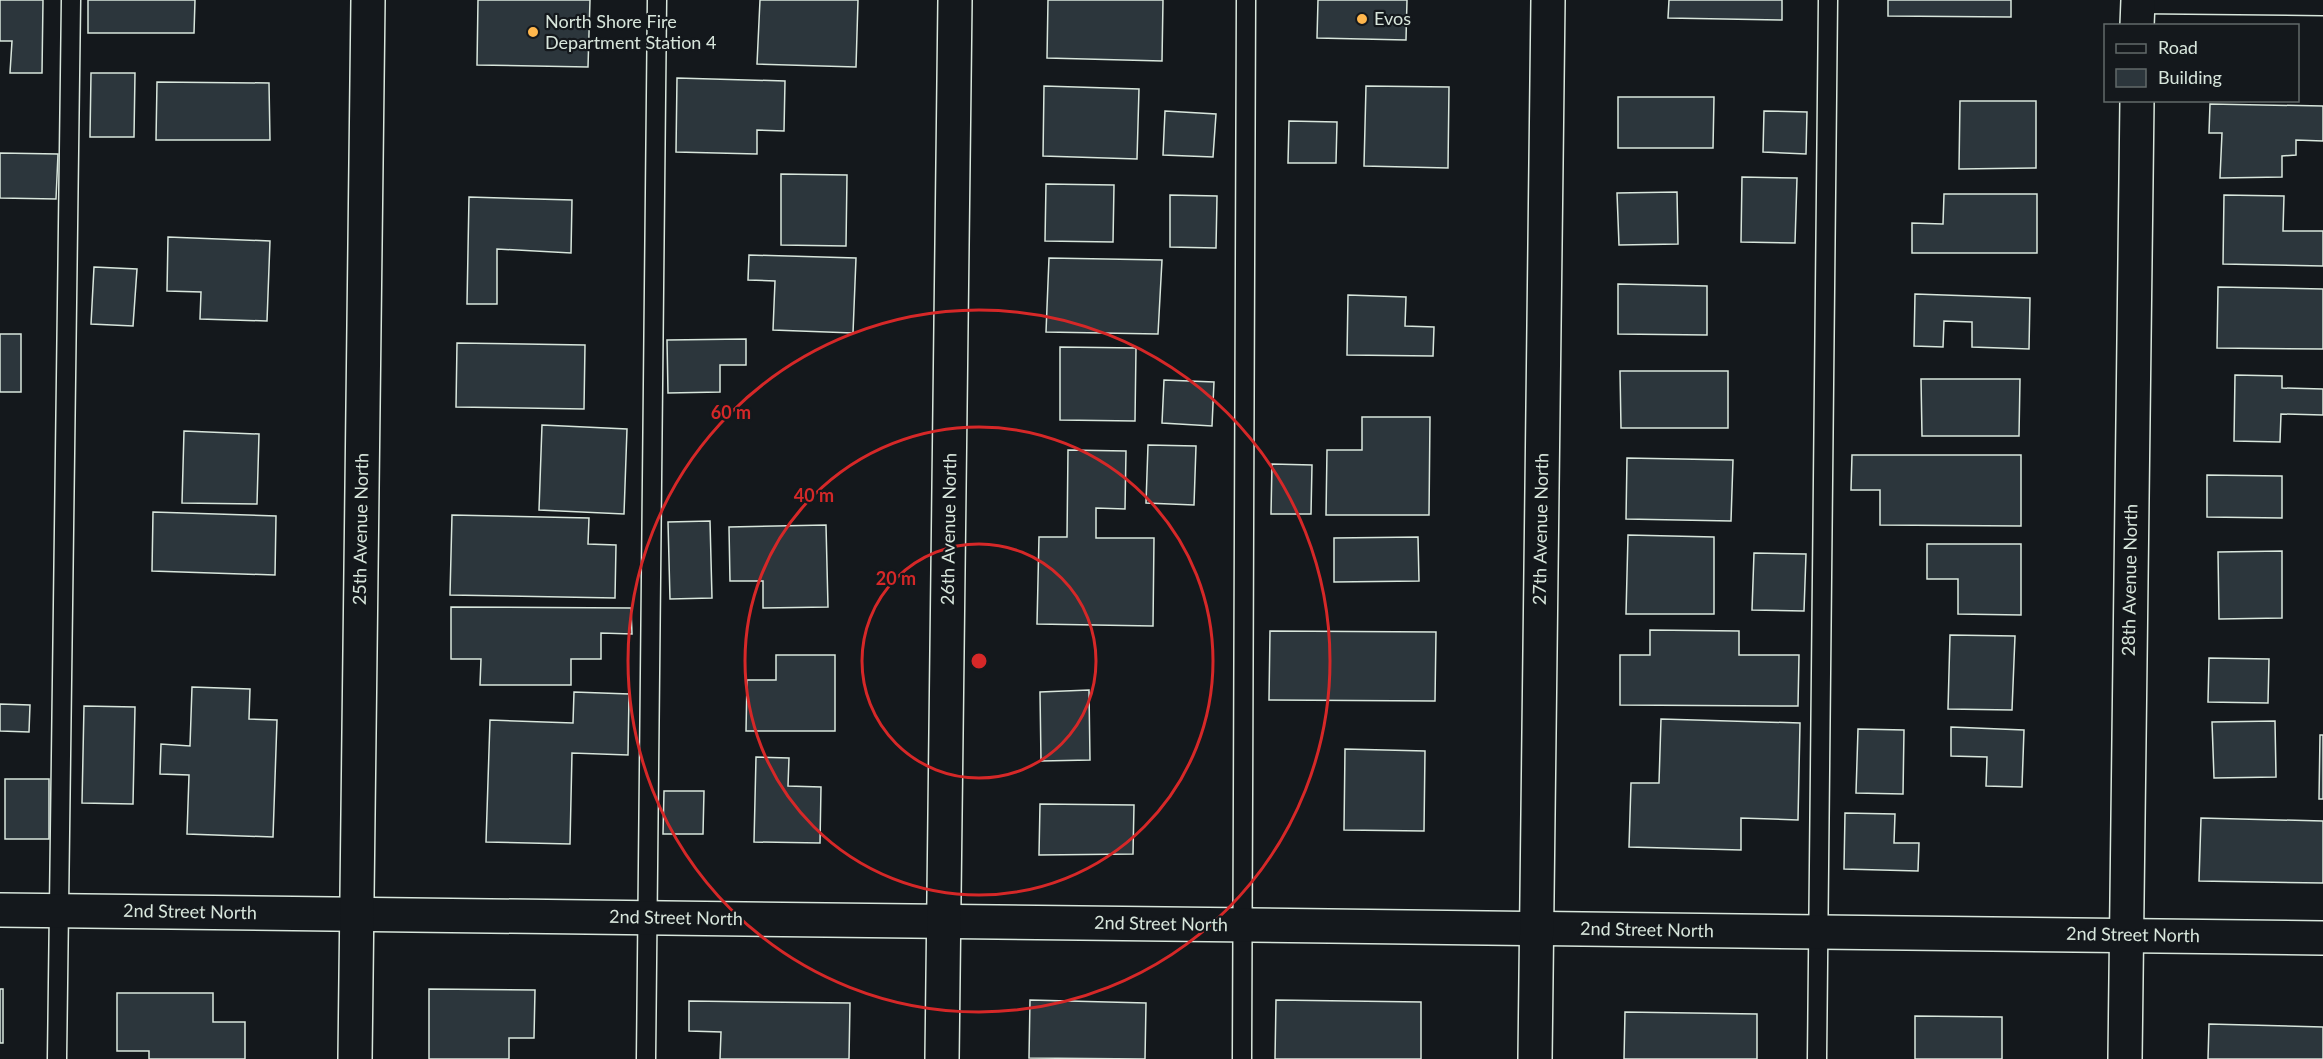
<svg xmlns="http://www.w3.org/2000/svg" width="2323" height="1059" font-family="Lato,sans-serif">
<rect width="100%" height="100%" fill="#14181c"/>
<!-- building -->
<g fill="#2c363c" stroke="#d8e6dc" stroke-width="1.5">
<polygon points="0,0 43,0 42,73 10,73 12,41 0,41"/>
<polygon points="88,0 195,0 194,33 88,33"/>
<polygon points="478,0 590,0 588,67 477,65"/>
<polygon points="760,0 858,0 856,67 757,64"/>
<polygon points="1048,0 1163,0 1162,61 1047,58"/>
<polygon points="1318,0 1407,0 1406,40 1317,38"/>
<polygon points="1669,0 1782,0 1782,20 1668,18"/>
<polygon points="1888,0 2011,0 2011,17 1888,16"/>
<polygon points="91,73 135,73 134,137 90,137"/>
<polygon points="677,78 785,81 784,131 757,130 757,154 676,152"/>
<polygon points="157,82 269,83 270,140 156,140"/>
<polygon points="1044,86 1139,89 1137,159 1043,156"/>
<polygon points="1366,86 1449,87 1448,168 1364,166"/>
<polygon points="1618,97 1714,97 1713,148 1618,148"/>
<polygon points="1960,101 2036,101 2036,168 1959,169"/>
<polygon points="2210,104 2323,106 2323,141 2296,140 2296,155 2282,156 2282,177 2220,178 2222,133 2209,133"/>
<polygon points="1165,111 1216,114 1213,157 1163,155"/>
<polygon points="1764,111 1807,112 1806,154 1763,152"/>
<polygon points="1289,121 1337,122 1336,163 1288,163"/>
<polygon points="0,153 58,154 56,199 0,198"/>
<polygon points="781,174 847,175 846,246 781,245"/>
<polygon points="1742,177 1797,178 1795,243 1741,242"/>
<polygon points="1046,184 1114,185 1113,242 1045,241"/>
<polygon points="1677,192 1678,244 1619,245 1617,193"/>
<polygon points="1944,194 2037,194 2037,253 1912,253 1912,223 1943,224"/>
<polygon points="1170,195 1217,196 1216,248 1170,247"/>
<polygon points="2224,195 2284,196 2283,231 2323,231 2323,266 2223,264"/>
<polygon points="469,197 572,200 571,253 497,249 497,304 467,304"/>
<polygon points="168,237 270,241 267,321 200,319 201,292 167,291"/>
<polygon points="749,255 856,258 853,333 773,330 775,281 748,280"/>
<polygon points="1049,258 1162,260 1158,334 1046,332"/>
<polygon points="94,267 137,269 133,326 91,324"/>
<polygon points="1618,284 1707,286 1707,335 1618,334"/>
<polygon points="2218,287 2323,289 2323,349 2217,348"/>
<polygon points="1915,294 2030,298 2029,349 1972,347 1972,322 1944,321 1943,347 1914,346"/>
<polygon points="1348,295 1406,297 1405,326 1434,327 1433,356 1347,355"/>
<rect x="0" y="334" width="21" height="58"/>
<polygon points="746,339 746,365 720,365 720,392 668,393 667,340"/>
<polygon points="457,343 585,345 584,409 456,407"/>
<polygon points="1060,347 1136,348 1135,421 1060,420"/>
<polygon points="1620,371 1728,371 1728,428 1621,428"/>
<polygon points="2235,375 2282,376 2282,388 2323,389 2323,415 2281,414 2280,442 2234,441"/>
<polygon points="1921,379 2020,379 2019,436 1922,436"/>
<polygon points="1164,380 1214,382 1212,426 1162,423"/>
<polygon points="1362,417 1430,417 1429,515 1326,515 1327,450 1362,450"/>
<polygon points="542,425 627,429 624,514 539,510"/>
<polygon points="184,431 259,434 257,504 182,503"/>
<polygon points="1148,445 1196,446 1194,505 1146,503"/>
<polygon points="1068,450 1126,451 1125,509 1096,508 1096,538 1154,538 1153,626 1037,624 1039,537 1067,537"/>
<polygon points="1852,455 2021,455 2021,526 1880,525 1880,490 1851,490"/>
<polygon points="1627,458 1733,460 1731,521 1626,519"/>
<polygon points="1272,464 1312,465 1311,514 1271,514"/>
<polygon points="2207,475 2282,476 2282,518 2207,517"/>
<polygon points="153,512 276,516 275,575 152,571"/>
<polygon points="452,515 589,518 588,544 616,545 615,598 450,595"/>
<polygon points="710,521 712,598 670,599 668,522"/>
<polygon points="826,525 828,607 763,608 763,581 730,581 729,527"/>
<polygon points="1628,535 1714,537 1714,614 1626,614"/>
<polygon points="1418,537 1419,581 1334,582 1334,538"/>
<polygon points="1927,544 2021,544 2021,615 1958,614 1958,579 1927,579"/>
<polygon points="2282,551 2282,618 2219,619 2218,552"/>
<polygon points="1754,553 1806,554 1804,611 1752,610"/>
<polygon points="451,607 631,608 632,634 601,633 601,659 571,659 571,685 480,685 481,659 451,659"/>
<polygon points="1650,630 1739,631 1739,655 1799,655 1798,706 1620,705 1620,655 1650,655"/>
<polygon points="1270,631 1436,632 1435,701 1269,700"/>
<polygon points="1950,635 2015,636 2012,710 1948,709"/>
<polygon points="776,655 835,655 835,731 746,731 747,680 776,680"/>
<polygon points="2209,658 2269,659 2268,703 2208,702"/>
<polygon points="192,687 250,689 249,719 277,720 273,837 187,834 189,775 160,774 161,744 190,746"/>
<polygon points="1089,690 1090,760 1041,761 1040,692"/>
<polygon points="574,692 629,694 628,755 572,753 570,844 486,842 490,720 573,723"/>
<polygon points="0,704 30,705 29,732 0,731"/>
<polygon points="84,706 135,707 133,804 82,803"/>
<polygon points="1661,719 1800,723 1798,820 1741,818 1741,850 1629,847 1631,783 1659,783"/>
<polygon points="2275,721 2276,777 2214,778 2212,722"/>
<polygon points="1951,727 2024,730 2022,787 1986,786 1987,757 1951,756"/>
<polygon points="1858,729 1904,730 1903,794 1856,793"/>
<polygon points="2320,735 2323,735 2323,799 2319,799"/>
<polygon points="1345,749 1425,751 1424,831 1344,830"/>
<polygon points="756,757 789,758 788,786 821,787 820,843 754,842"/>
<rect x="5" y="779" width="44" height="60"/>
<polygon points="664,791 704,791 703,834 663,834"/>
<polygon points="1040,804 1134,805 1133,854 1039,855"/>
<polygon points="1845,813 1895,814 1894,843 1919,843 1918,871 1844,869"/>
<polygon points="2201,818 2323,821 2323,883 2199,881"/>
<rect x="0" y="989" width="3" height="54"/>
<polygon points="429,989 535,990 534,1038 509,1038 509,1059 429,1059"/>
<polygon points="117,993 213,993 213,1022 245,1022 245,1059 149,1059 149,1051 117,1051"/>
<polygon points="1030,1000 1146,1003 1145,1059 1029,1058"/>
<polygon points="1276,1000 1421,1002 1421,1059 1275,1059"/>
<polygon points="689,1001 850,1003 849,1059 720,1059 721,1032 689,1031"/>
<polygon points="1625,1012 1757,1014 1757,1059 1624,1059"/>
<polygon points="1915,1016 2002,1017 2002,1059 1915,1059"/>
<polygon points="2209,1024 2323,1027 2323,1059 2208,1059"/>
</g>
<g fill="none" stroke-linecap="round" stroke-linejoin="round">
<!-- lane casing -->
<g stroke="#d8e6dc" stroke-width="21">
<g id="lane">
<polyline points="2138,4 2323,6"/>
<polyline points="57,1059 71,0"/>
<polyline points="646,1059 657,0"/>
<polyline points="1242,1059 1246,0"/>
<polyline points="1817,1059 1828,0"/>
</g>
</g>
<!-- street casing -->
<g stroke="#d8e6dc" stroke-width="36">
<g id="street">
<polyline points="2137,26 2138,0"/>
<polyline points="0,910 2323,938"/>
<polyline points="355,1059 368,0"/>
<polyline points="942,1059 955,0"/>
<polyline points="1535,1059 1548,0"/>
<polyline points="2125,1059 2137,100"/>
</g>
</g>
<!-- lane -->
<use href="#lane" stroke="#14181c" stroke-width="18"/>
<!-- street -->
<use href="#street" stroke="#14181c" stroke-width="33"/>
</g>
<!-- distance rings -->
<g fill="none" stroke="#d62828" stroke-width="3">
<circle cx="979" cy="661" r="117"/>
<circle cx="979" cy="661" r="234"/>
<circle cx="979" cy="661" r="351"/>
</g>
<!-- markers -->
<g fill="#ffb74d" stroke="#14181c" stroke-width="2">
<circle cx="1362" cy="19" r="6"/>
<circle cx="533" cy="32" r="6"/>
</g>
<g text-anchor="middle" stroke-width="4.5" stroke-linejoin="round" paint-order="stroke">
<!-- poi labels -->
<g font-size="18" fill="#d8e6dc" stroke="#14181c" text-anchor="start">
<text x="1374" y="25">Evos</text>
<text x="545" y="28">North Shore Fire<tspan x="545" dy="21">Department Station 4</tspan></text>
</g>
<!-- street labels -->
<g font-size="18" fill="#d8e6dc" stroke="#14181c">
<text transform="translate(361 529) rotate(-89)" y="6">25th Avenue North</text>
<text transform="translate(949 529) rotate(-89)" y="6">26th Avenue North</text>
<text transform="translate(1541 529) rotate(-89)" y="6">27th Avenue North</text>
<text transform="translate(2130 580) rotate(-89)" y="6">28th Avenue North</text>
<text transform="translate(190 912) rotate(1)" y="6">2nd Street North</text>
<text transform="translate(676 918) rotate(1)" y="6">2nd Street North</text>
<text transform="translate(1161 924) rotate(1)" y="6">2nd Street North</text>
<text transform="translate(1647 930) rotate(1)" y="6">2nd Street North</text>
<text transform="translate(2133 935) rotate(1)" y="6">2nd Street North</text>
</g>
</g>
<circle cx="979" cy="661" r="9" fill="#d62828" stroke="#14181c" stroke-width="3"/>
<g font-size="18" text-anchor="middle" font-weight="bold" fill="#d62828" stroke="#14181c" stroke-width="4.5" stroke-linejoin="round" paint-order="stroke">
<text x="731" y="419">60 m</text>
<text x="814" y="502">40 m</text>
<text x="896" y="585">20 m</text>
</g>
<!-- legend -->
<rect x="2104" y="24" width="195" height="78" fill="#14181c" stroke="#626a69" stroke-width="1.5"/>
<rect x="2116" y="44" width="30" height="9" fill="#14181c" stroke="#626a69" stroke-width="1.5"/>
<text x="2158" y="54" font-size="18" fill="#d8e6dc">Road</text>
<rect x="2116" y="69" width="30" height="18" fill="#2c363c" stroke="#626a69" stroke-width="1.5"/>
<text x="2158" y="84" font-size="18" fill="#d8e6dc">Building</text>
</svg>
